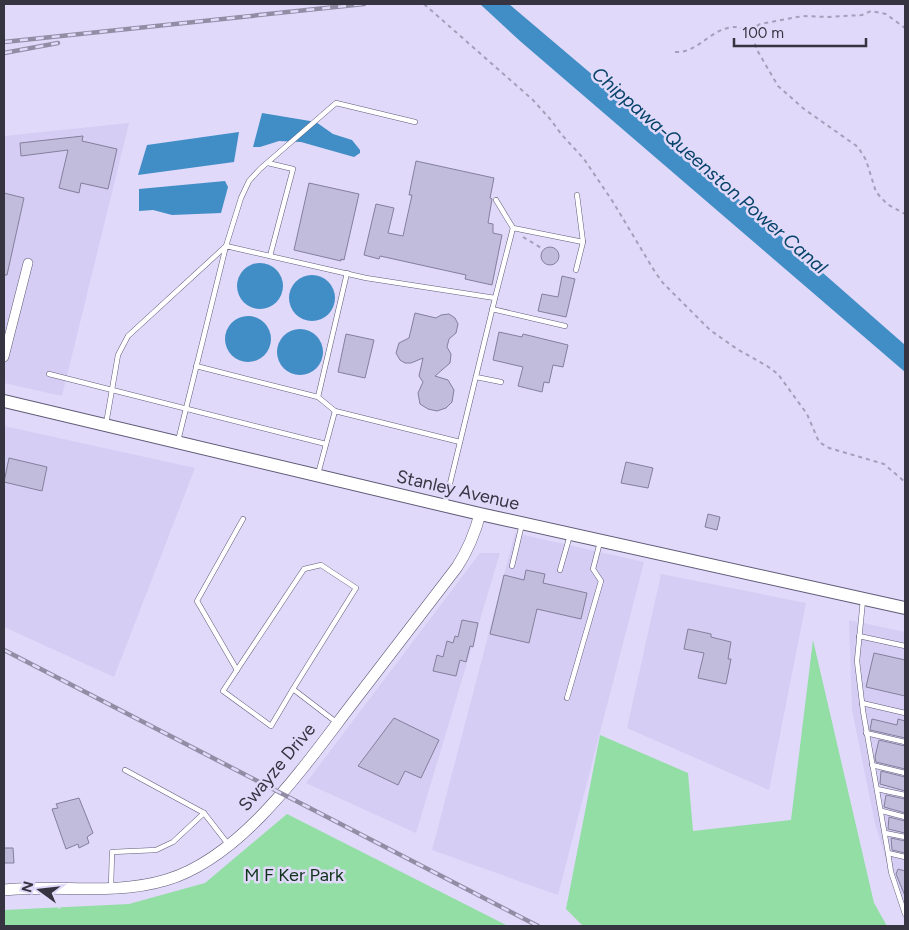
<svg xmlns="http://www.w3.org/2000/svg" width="909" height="930" font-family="Figtree,sans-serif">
<rect width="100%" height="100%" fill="#e0d9fa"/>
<!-- built -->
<g fill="#d5cdf4">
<polygon points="129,123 62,396 4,383 4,136"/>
<polygon points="4,426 195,468 114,677 4,627"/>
<polygon points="515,533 644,562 558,895 432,850"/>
<polygon points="480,553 500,553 416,833 306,783"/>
<polygon points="661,574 806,603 769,790 627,728"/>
<polygon points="849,620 905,632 905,923 875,823 852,710"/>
</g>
<!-- green -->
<g fill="#92dea4">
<polygon points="813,640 874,903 887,926 583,926 566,909 600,735 688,773 693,831 791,820"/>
<polygon points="287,814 508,926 4,926 4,910 129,904 205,883"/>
</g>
<!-- water -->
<g fill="#418dc6">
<polygon points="480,4 509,4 733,194 905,345 905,372 520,41"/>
<polygon points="262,113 316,122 333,134 352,140 360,150 360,153 354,157 301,142 279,141 260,147 253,147"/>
<polygon points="239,132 234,162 138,175 147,145"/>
<polygon points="225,181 228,187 221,213 172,215 153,210 139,211 139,189"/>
<circle cx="260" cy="286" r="23"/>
<circle cx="312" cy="298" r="23"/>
<circle cx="248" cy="339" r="23"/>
<circle cx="300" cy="352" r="23"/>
</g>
<!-- building -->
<g fill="#c2bcdc" stroke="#847f9c">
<polygon points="83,136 82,141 117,149 108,189 81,183 79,193 59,188 68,150 21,156 20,143"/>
<polygon points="416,161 494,178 490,198 492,199 488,223 493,224 493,233 502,235 492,285 465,279 466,275 380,256 379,259 364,255 376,204 394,208 388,233 403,236 412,195 409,195"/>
<polygon points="309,183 359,194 344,260 341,259 341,261 294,250"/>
<polygon points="4,193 24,198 7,275 4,275"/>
<circle cx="550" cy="256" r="9"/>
<polygon points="562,276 575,279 566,317 538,311 542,294 558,297"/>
<polygon points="415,313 436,318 441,315 449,314 455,318 458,324 456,333 449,339 447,347 451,354 450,363 435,376 448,380 454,390 452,402 446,408 437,411 428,409 420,404 418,393 423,382 419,376 423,358 411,363 405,363 400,360 396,353 399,343 409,338"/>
<polygon points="499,332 522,337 523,334 568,345 563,367 553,365 549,383 544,382 542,392 518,386 523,367 493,360"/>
<polygon points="346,334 374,340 365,378 338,372"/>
<polygon points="9,458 47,467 42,491 4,482"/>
<polygon points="626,462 653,468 648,488 621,483"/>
<polygon points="708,514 720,517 717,530 705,527"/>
<polygon points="526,570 545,574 543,583 587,593 581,619 537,609 529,643 490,634 504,575 524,580"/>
<polygon points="462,620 478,623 473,647 470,646 466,662 460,660 456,676 433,671 437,655 443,657 447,641 453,643 455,636 458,637"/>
<polygon points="688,629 711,634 711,637 731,642 728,659 731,659 726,684 698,678 704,653 684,649"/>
<polygon points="874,653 905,660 905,696 866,687"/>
<polygon points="394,718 439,740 421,778 405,771 398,785 358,766"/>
<polygon points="872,719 897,725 898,719 905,721 905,738 870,730"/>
<polygon points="879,740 905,746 905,769 876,762 875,757"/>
<polygon points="881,771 905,777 905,791 880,784"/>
<polygon points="886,795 905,799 905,813 884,807"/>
<polygon points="79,798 93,833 87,837 89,843 79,848 78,844 66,849 52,809 58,808 56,804"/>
<polygon points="889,817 905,821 905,833 888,829"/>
<polygon points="891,838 905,841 905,853 892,850"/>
<polygon points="4,848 13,848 14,863 4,863"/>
<polygon points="898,869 905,871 905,896 896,874"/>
</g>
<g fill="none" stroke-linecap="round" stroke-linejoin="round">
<!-- service casing -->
<g stroke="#605b77" stroke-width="5.5">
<g id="service">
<polyline points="268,163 293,169 270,256"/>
<polyline points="513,228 583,242"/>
<polyline points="576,270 583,242 577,195"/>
<polyline points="495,298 513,228 496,200"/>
<polyline points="492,309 565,326"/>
<polyline points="196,366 318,397"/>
<polyline points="49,374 326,444"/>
<polyline points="476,377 501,382"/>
<polyline points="335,411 318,397 347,273"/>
<polyline points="106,424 118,355 128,336 226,246 366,278 495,298 445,504"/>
<polyline points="178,441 226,246 241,198 249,181 260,169 336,103 415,122"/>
<polyline points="318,474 335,411 460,442"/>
<polyline points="512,566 522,524"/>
<polyline points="560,570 570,535"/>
<polyline points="863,600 857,661 863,711 888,853 905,857"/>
<polyline points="859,636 905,646"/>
<polyline points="237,670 197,601 243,519"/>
<polyline points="293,689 271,726 223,691 304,569 321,565 356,588 293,689 336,722"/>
<polyline points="567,698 601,581 593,569 600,542"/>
<polyline points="862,703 905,713"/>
<polyline points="866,733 905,742"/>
<polyline points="872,765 905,773"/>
<polyline points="877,789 905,795"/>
<polyline points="882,811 905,817"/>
<polyline points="204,813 228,844"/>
<polyline points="885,833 905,837"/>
<polyline points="888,853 891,872 905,914"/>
<polyline points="111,888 112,852 156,850 173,842 204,813 125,770"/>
</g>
</g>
<!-- minor casing -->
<g stroke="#605b77" stroke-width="10">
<polyline id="minor" points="4,357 28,263"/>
</g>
<!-- tertiary casing -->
<g stroke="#605b77" stroke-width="12">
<path id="tertiary" d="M4,890C58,884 112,896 166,880C244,857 307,762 355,700C389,655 423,611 457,567C468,550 475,533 480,514"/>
</g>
<!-- secondary casing -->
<g stroke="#605b77" stroke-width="14">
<polyline id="secondary" points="4,401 480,514 905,608"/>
</g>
<!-- path -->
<g stroke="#a59fb9" stroke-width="2" stroke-dasharray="4 4" stroke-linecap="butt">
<polyline points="424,4 533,100 550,119 562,135 584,159 613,202 655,272 663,283 710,330 737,349 767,366 778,374 807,414 819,442 829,448 884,464 905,482"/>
<polyline points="750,30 760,24 803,16 828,17 862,15 871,11 886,14 905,28"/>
<path d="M675,52C697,54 711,28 734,27C739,27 745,29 750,30L757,50L778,86L804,109L858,147L866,160L876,192L887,204L905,214"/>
<polyline points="523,237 543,249"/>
</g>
<!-- service -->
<use href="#service" stroke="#fff" stroke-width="4.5"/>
<!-- minor -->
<use href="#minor" stroke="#fff" stroke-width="9"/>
<!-- tertiary -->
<use href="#tertiary" stroke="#fff" stroke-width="11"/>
<!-- secondary -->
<use href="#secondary" stroke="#fff" stroke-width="12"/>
<!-- rail casing -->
<g stroke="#928da5" stroke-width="4.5">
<g id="rail">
<polyline points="4,42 364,4"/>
<polyline points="4,53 58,43"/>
<polyline points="4,650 538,926"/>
</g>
</g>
<!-- rail -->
<use href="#rail" stroke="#e0d9fa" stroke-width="2.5" stroke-dasharray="8" stroke-linecap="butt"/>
</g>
<g text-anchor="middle" stroke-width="5" stroke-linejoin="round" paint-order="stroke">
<!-- street labels -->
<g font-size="18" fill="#373441" stroke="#e0d9fa">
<text transform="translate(458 490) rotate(13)" y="6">Stanley Avenue</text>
<text transform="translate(277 767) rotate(-50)" y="6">Swayze Drive</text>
</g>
<!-- park labels -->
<g font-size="18" fill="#11331c" stroke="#e0d9fa">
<text x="294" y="881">M F Ker Park</text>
</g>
<!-- water labels -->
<g font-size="19" font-style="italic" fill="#08446a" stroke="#e0d9fa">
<text transform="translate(710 170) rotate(41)" y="7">Chippawa-Queenston Power Canal</text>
</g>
</g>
<!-- border -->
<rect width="909" height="930" fill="none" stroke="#373441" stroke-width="10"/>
<!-- north arrow -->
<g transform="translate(40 890) rotate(285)" stroke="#e0d9fa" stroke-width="4" paint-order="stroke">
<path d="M0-4L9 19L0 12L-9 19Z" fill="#373441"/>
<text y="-8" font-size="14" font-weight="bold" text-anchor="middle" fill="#373441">N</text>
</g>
<!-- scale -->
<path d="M734 38v8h132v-8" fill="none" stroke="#373441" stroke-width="2.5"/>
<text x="742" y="38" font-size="15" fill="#373441" stroke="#e0d9fa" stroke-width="4" paint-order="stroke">100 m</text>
</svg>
